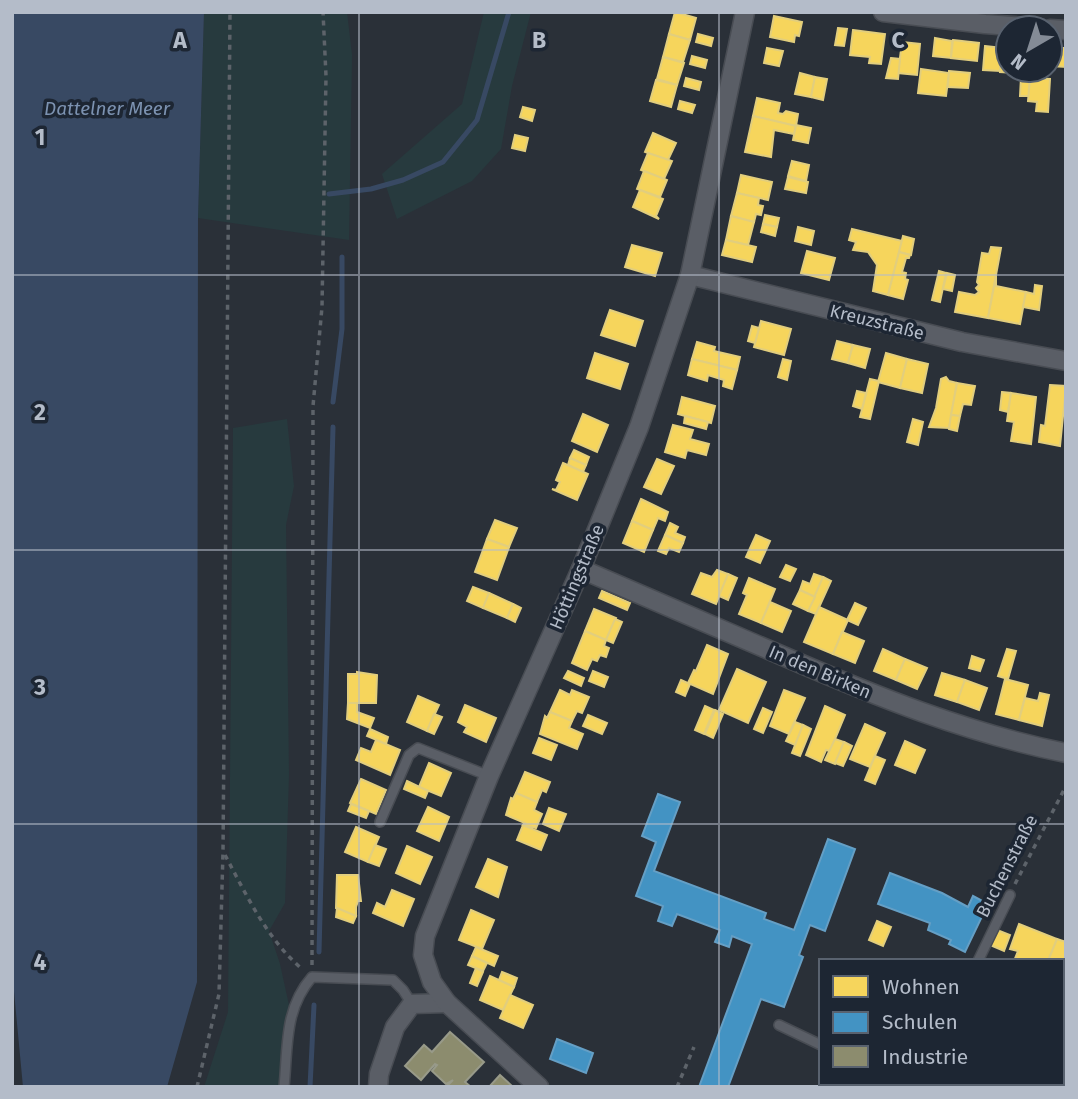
<svg xmlns="http://www.w3.org/2000/svg" width="1078" height="1099" font-family="'Fira Sans',sans-serif">
<rect width="100%" height="100%" fill="#2a3038"/>
<!-- green -->
<g fill="#273a3e">
<polygon points="204,12 347,12 352,55 349,240 198,218"/>
<polygon points="484,12 531,12 512,86 501,149 472,181 397,219 382,174 462,104"/>
<polygon points="287,419 294,486 286,525 289,775 285,903 269,931 280,964 289,1005 281,1087 204,1087 228,1012 233,428"/>
</g>
<!-- water -->
<polygon fill="#384963" points="12,12 204,12 198,218 197,982 167,1087 23,1087 12,970"/>
<!-- homes -->
<g fill="#f6d55c" stroke="#e2ce7d" stroke-width="2">
<polygon points="675,12 696,18 690,40 669,34"/>
<polygon points="774,16 802,22 799,36 795,35 794,42 770,37"/>
<polygon points="838,28 847,29 844,46 835,45"/>
<polygon points="853,30 885,34 881,64 869,63 870,57 850,55"/>
<polygon points="669,34 690,40 683,62 663,57"/>
<polygon points="698,34 713,38 711,46 696,42"/>
<polygon points="935,38 952,41 951,58 933,56"/>
<polygon points="953,40 979,43 977,61 951,58"/>
<polygon points="902,42 920,44 917,75 898,73"/>
<polygon points="985,46 1002,48 1000,71 983,70"/>
<polygon points="767,48 783,51 779,66 764,63"/>
<polygon points="1002,48 1008,48 1008,70 1017,70 1016,73 1000,72"/>
<polygon points="1052,48 1066,48 1066,67 1051,66"/>
<polygon points="692,56 707,60 705,68 690,64"/>
<polygon points="663,57 684,63 677,85 657,79"/>
<polygon points="891,58 900,59 898,79 886,78"/>
<polygon points="921,69 949,73 946,96 918,93"/>
<polygon points="949,71 970,73 968,88 948,87"/>
<polygon points="800,73 815,77 811,97 795,94"/>
<polygon points="815,77 827,79 823,100 811,97"/>
<polygon points="1021,77 1030,78 1029,96 1020,96"/>
<polygon points="686,78 701,82 699,90 684,86"/>
<polygon points="1030,78 1050,79 1048,112 1036,111 1037,102 1028,101"/>
<polygon points="656,80 677,85 671,107 650,101"/>
<polygon points="757,98 780,103 778,113 783,114 786,111 798,114 796,126 753,116"/>
<polygon points="680,101 695,105 692,113 678,109"/>
<polygon points="523,107 535,110 532,121 520,117"/>
<polygon points="753,116 796,126 794,134 774,130 771,157 745,152"/>
<polygon points="796,125 811,128 808,143 793,140"/>
<polygon points="653,133 676,143 668,160 645,152"/>
<polygon points="515,135 528,138 525,151 512,148"/>
<polygon points="648,153 672,161 664,179 641,170"/>
<polygon points="792,161 809,165 806,181 788,176"/>
<polygon points="644,171 667,180 660,197 637,189"/>
<polygon points="741,175 772,182 768,200 737,193"/>
<polygon points="788,177 808,182 806,193 785,189"/>
<polygon points="640,190 663,199 656,216 659,219 633,207"/>
<polygon points="737,193 759,198 758,205 763,206 761,215 756,214 754,222 731,216"/>
<polygon points="765,215 779,218 777,227 763,224"/>
<polygon points="731,216 754,222 748,245 726,240"/>
<polygon points="763,224 777,227 775,236 761,232"/>
<polygon points="798,227 814,231 811,245 795,241"/>
<polygon points="852,229 902,241 888,295 873,291 877,265 868,252 853,250 856,242 849,240"/>
<polygon points="903,236 914,239 911,255 899,252"/>
<polygon points="726,240 756,247 752,262 722,255"/>
<polygon points="632,245 662,253 655,276 625,267"/>
<polygon points="991,247 1001,248 988,318 955,312 959,292 975,295 979,292 976,288 979,285 977,282 982,253 989,254"/>
<polygon points="807,251 835,258 829,280 801,273"/>
<polygon points="899,252 910,255 909,258 906,258 902,272 906,273 905,279 908,280 903,299 888,295"/>
<polygon points="939,271 946,273 940,302 932,300"/>
<polygon points="947,273 955,275 952,291 943,289"/>
<polygon points="996,276 996,286 1026,292 1020,324 988,318"/>
<polygon points="1035,285 1042,286 1039,310 1023,307 1026,292 1034,294"/>
<polygon points="610,310 643,321 635,346 601,335"/>
<polygon points="761,321 791,329 784,355 754,347"/>
<polygon points="752,326 759,328 755,343 748,341"/>
<polygon points="837,341 853,345 848,363 832,359"/>
<polygon points="697,342 715,347 714,351 740,357 737,370 692,359"/>
<polygon points="853,345 870,349 865,368 848,363"/>
<polygon points="595,353 628,364 620,389 587,378"/>
<polygon points="886,353 907,359 900,388 878,382"/>
<polygon points="692,359 737,370 732,389 723,386 724,380 708,375 707,381 688,375"/>
<polygon points="783,359 791,361 787,380 778,377"/>
<polygon points="907,359 928,364 922,393 900,388"/>
<polygon points="946,377 949,381 957,383 949,428 929,427 936,408 941,379"/>
<polygon points="870,379 879,381 870,419 860,417"/>
<polygon points="957,383 975,386 971,405 963,404 960,416 951,415"/>
<polygon points="1050,385 1066,386 1060,446 1039,442 1041,425 1045,426"/>
<polygon points="857,391 866,393 862,409 853,406"/>
<polygon points="1002,392 1011,393 1008,412 1000,410"/>
<polygon points="1011,393 1036,397 1031,444 1011,441 1014,422 1007,421"/>
<polygon points="682,397 715,406 711,423 678,414"/>
<polygon points="583,414 608,425 597,452 572,441"/>
<polygon points="951,415 960,416 957,431 949,429"/>
<polygon points="685,416 708,422 706,429 684,423"/>
<polygon points="913,419 923,422 918,445 907,442"/>
<polygon points="673,425 693,430 690,439 709,444 706,455 687,450 685,458 665,452"/>
<polygon points="574,450 589,457 586,465 570,458"/>
<polygon points="570,458 586,465 583,472 568,465"/>
<polygon points="657,459 674,466 661,494 644,487"/>
<polygon points="563,463 588,474 577,500 552,489 556,490 560,482 556,480"/>
<polygon points="641,499 668,512 665,521 658,518 653,530 632,521"/>
<polygon points="495,520 517,528 509,547 487,539"/>
<polygon points="632,521 653,530 644,552 623,543"/>
<polygon points="670,523 678,527 675,533 685,537 683,543 665,535"/>
<polygon points="665,535 683,543 679,552 669,548 666,554 658,551"/>
<polygon points="756,535 770,541 760,563 746,557"/>
<polygon points="487,539 509,547 497,580 475,572"/>
<polygon points="786,565 796,569 790,581 780,577"/>
<polygon points="717,570 728,574 716,604 692,594 701,573 712,577"/>
<polygon points="728,574 737,578 728,600 719,596"/>
<polygon points="814,574 823,577 815,597 800,590 803,581 810,584"/>
<polygon points="823,577 831,581 816,614 808,611"/>
<polygon points="749,578 775,589 761,623 739,614 747,595 743,593"/>
<polygon points="473,587 489,593 483,608 467,601"/>
<polygon points="800,590 815,597 808,611 793,604"/>
<polygon points="602,591 630,603 627,610 599,598"/>
<polygon points="489,593 513,604 507,618 483,608"/>
<polygon points="770,602 791,611 782,632 761,623"/>
<polygon points="855,603 866,608 858,625 847,620"/>
<polygon points="513,604 521,608 515,622 507,618"/>
<polygon points="819,607 848,620 833,654 804,642"/>
<polygon points="594,609 616,618 606,640 585,631"/>
<polygon points="615,619 622,622 613,643 606,640"/>
<polygon points="585,631 606,640 604,646 609,648 606,657 600,655 597,661 592,659 587,670 572,663"/>
<polygon points="842,632 864,641 855,663 833,654"/>
<polygon points="707,645 728,654 713,694 688,683 694,670 696,671"/>
<polygon points="883,649 905,659 896,680 874,671"/>
<polygon points="1007,649 1016,651 1008,679 998,676"/>
<polygon points="972,656 984,660 980,671 969,668"/>
<polygon points="905,659 927,668 917,689 896,680"/>
<polygon points="737,669 766,682 748,723 719,710"/>
<polygon points="568,671 584,678 581,686 564,678"/>
<polygon points="593,671 608,677 604,687 589,681"/>
<polygon points="357,672 377,675 376,703 348,703 348,674 357,674"/>
<polygon points="942,673 965,680 957,702 935,695"/>
<polygon points="1005,679 1028,685 1019,720 996,714"/>
<polygon points="681,680 690,684 685,696 676,692"/>
<polygon points="965,680 987,688 979,710 957,702"/>
<polygon points="560,690 570,695 572,690 589,697 582,713 577,711 572,721 550,712"/>
<polygon points="784,690 805,698 789,734 770,726"/>
<polygon points="1040,693 1049,695 1042,726 1019,720 1025,698 1038,701"/>
<polygon points="418,696 439,705 427,731 407,722"/>
<polygon points="348,703 357,703 357,712 374,718 370,728 347,719"/>
<polygon points="465,705 496,718 486,742 464,732 467,727 458,722"/>
<polygon points="705,706 714,710 704,734 695,730"/>
<polygon points="825,706 845,715 830,751 826,750 821,762 806,755"/>
<polygon points="763,708 772,712 763,733 754,729"/>
<polygon points="715,710 723,714 713,738 705,734"/>
<polygon points="550,712 572,721 569,728 583,734 577,749 540,734 545,716 547,718"/>
<polygon points="434,714 442,717 434,734 427,731"/>
<polygon points="588,715 607,723 602,734 583,726"/>
<polygon points="795,722 803,725 795,745 786,741"/>
<polygon points="865,724 885,733 870,767 850,759"/>
<polygon points="803,725 811,729 800,756 792,753"/>
<polygon points="370,729 388,737 386,744 367,736"/>
<polygon points="539,738 557,745 551,760 533,753"/>
<polygon points="835,739 844,742 835,764 825,760"/>
<polygon points="376,740 400,750 390,775 356,760 361,748 371,752"/>
<polygon points="905,741 925,750 915,773 895,765"/>
<polygon points="844,742 852,746 843,766 835,763"/>
<polygon points="875,756 885,760 875,784 865,780"/>
<polygon points="429,763 451,773 441,796 419,787"/>
<polygon points="525,772 550,782 546,792 542,790 537,802 516,793"/>
<polygon points="361,779 386,790 376,814 350,803"/>
<polygon points="407,781 428,791 425,798 404,789"/>
<polygon points="516,793 537,802 534,810 542,814 536,828 523,825 525,823 506,815 511,798 513,799"/>
<polygon points="351,804 369,811 366,818 348,811"/>
<polygon points="428,807 449,817 439,841 417,831"/>
<polygon points="549,808 566,814 559,831 543,824"/>
<polygon points="523,825 547,835 541,850 517,840"/>
<polygon points="356,827 379,837 368,862 345,852"/>
<polygon points="375,845 386,849 379,866 368,862"/>
<polygon points="407,846 432,857 420,884 396,873"/>
<polygon points="488,859 507,867 498,897 476,887"/>
<polygon points="337,875 358,875 361,901 358,901 356,907 356,916 336,908"/>
<polygon points="392,890 414,899 403,926 373,913 377,903 385,907"/>
<polygon points="337,908 356,916 353,923 336,917"/>
<polygon points="471,910 494,920 482,949 459,940"/>
<polygon points="877,921 891,927 883,946 869,940"/>
<polygon points="1019,924 1057,939 1048,961 1014,961 1018,951 1010,949"/>
<polygon points="997,930 1010,935 1004,951 990,945"/>
<polygon points="1057,939 1066,942 1066,968 1062,967 1062,961 1048,961"/>
<polygon points="476,947 498,956 494,966 472,956"/>
<polygon points="472,956 487,963 483,971 468,965"/>
<polygon points="476,968 483,972 477,986 470,983"/>
<polygon points="502,972 517,978 514,987 499,980"/>
<polygon points="490,976 514,987 503,1010 480,1000"/>
<polygon points="510,995 533,1005 523,1028 500,1018"/>
</g>
<!-- schools -->
<g fill="#4393c3" stroke="#659fc5" stroke-width="2">
<polygon points="658,794 680,802 654,871 766,913 764,919 794,930 828,839 855,849 825,931 810,925 799,955 803,957 784,1007 761,999 728,1087 699,1087 752,944 732,936 729,947 715,942 720,930 677,914 672,926 658,921 663,906 636,896 656,842 642,836"/>
<polygon points="890,873 942,893 968,907 973,896 988,904 965,952 949,944 951,940 928,930 930,923 878,904"/>
<polygon points="557,1039 593,1053 586,1073 550,1059"/>
</g>
<!-- industry -->
<g fill="#8c8c6e" stroke="#989a89" stroke-width="2">
<polygon points="450,1032 484,1062 465,1082 471,1087 446,1087 453,1080 446,1084 432,1071 437,1065 435,1064 421,1080 405,1066 424,1045 432,1052"/>
<polygon points="500,1075 513,1087 489,1087"/>
</g>
<g fill="none" stroke-linecap="round" stroke-linejoin="round">
<!-- stream -->
<g stroke="#384963" stroke-width="5">
<polyline points="329,194 371,189 403,180 443,162 477,120 509,12"/>
<polyline points="333,402 342,329 342,257"/>
<polyline points="319,952 333,427"/>
<polyline points="310,1087 314,1005"/>
</g>
<!-- lane casing -->
<g stroke="#484c53" stroke-width="12">
<g id="lane">
<polyline points="380,822 409,755 418,748 489,776"/>
<polyline points="978,961 1010,895"/>
<polyline points="779,1025 821,1045"/>
<polyline points="903,1083 911,1087"/>
<path d="M284,1087C288,1047 284,1009 312,977L393,980L403,990L412,1004"/>
<polyline points="939,1087 942,1083"/>
</g>
</g>
<!-- street casing -->
<g stroke="#484c53" stroke-width="21">
<g id="street">
<polyline points="883,12 985,24 1040,28"/>
<polyline points="1050,29 1066,30"/>
<polyline points="690,275 962,342 1066,361"/>
<path d="M581,569C648,598 716,627 783,656C875,696 967,733 1066,753"/>
<polyline points="378,1087 379,1074 395,1027 412,1004 447,1003"/>
<polyline points="539,1087 447,1003 432,982 423,955 425,936 489,776 581,569 639,427 690,275 745,12"/>
</g>
</g>
<!-- path -->
<g stroke="#5d636a" stroke-width="3.5" stroke-dasharray="5 5" stroke-linecap="butt">
<path d="M225,855C247,896 267,939 302,969"/>
<polyline points="1015,884 1066,786"/>
<polyline points="312,965 313,406 322,307 326,76 323,12"/>
<polyline points="197,1087 219,994 223,852 230,12"/>
<polyline points="677,1087 694,1047"/>
</g>
<!-- lane -->
<use href="#lane" stroke="#5a5e66" stroke-width="9"/>
<!-- street -->
<use href="#street" stroke="#5a5e66" stroke-width="18"/>
</g>
<!-- grid -->
<path fill="none" stroke="#b4bcc9" stroke-width="2" stroke-opacity="0.55" d="M359,12V1087M719,12V1087M12,275H1066M12,550H1066M12,824H1066"/>
<g text-anchor="middle" stroke-width="7" stroke-linejoin="round" paint-order="stroke">
<!-- street labels -->
<g font-size="18" fill="#b4bcc9" stroke="#1d2633">
<text transform="translate(877 322) rotate(14)" y="6">Kreuzstraße</text>
<text transform="translate(577 577) rotate(-67)" y="6">Höttingstraße</text>
<text transform="translate(820 672) rotate(23)" y="6">In den Birken</text>
<text transform="translate(1007 866) rotate(-63)" y="6">Buchenstraße</text>
</g>
<!-- water labels -->
<g font-size="19" font-style="italic" fill="#7c92b1" stroke="#1d2633">
<text x="107" y="115">Dattelner Meer</text>
</g>
</g>
<g font-size="23" text-anchor="middle" font-weight="bold" fill="#b4bcc9" stroke="#1d2633" stroke-width="7" stroke-linejoin="round" paint-order="stroke">
<text x="180" y="48">A</text>
<text x="539" y="48">B</text>
<text x="898" y="48">C</text>
<text x="40" y="145">1</text>
<text x="40" y="420">2</text>
<text x="40" y="695">3</text>
<text x="40" y="970">4</text>
</g>
<!-- border -->
<rect width="1078" height="1099" fill="none" stroke="#b4bcc9" stroke-width="28"/>
<!-- legend -->
<rect x="819" y="959" width="245" height="126" fill="#1d2633" stroke="#59626f" stroke-width="2"/>
<rect x="833" y="976" width="35" height="21" fill="#f6d55c" stroke="#59626f" stroke-width="2"/>
<text x="882" y="994" font-size="21" fill="#b4bcc9">Wohnen</text>
<rect x="833" y="1012" width="35" height="21" fill="#4393c3" stroke="#59626f" stroke-width="2"/>
<text x="882" y="1029" font-size="21" fill="#b4bcc9">Schulen</text>
<rect x="833" y="1046" width="35" height="21" fill="#8c8c6e" stroke="#59626f" stroke-width="2"/>
<text x="882" y="1064" font-size="21" fill="#b4bcc9">Industrie</text>
<!-- north arrow -->
<g transform="translate(1029 49) rotate(219)"><circle r="33" fill="#1d2633" stroke="#59626f" stroke-width="2"/>
<path d="M0-5L12 26L0 18L-12 26Z" fill="#848b96"/>
<text y="-10" font-size="19" font-weight="bold" text-anchor="middle" fill="#b4bcc9">N</text>
</g>
</svg>
